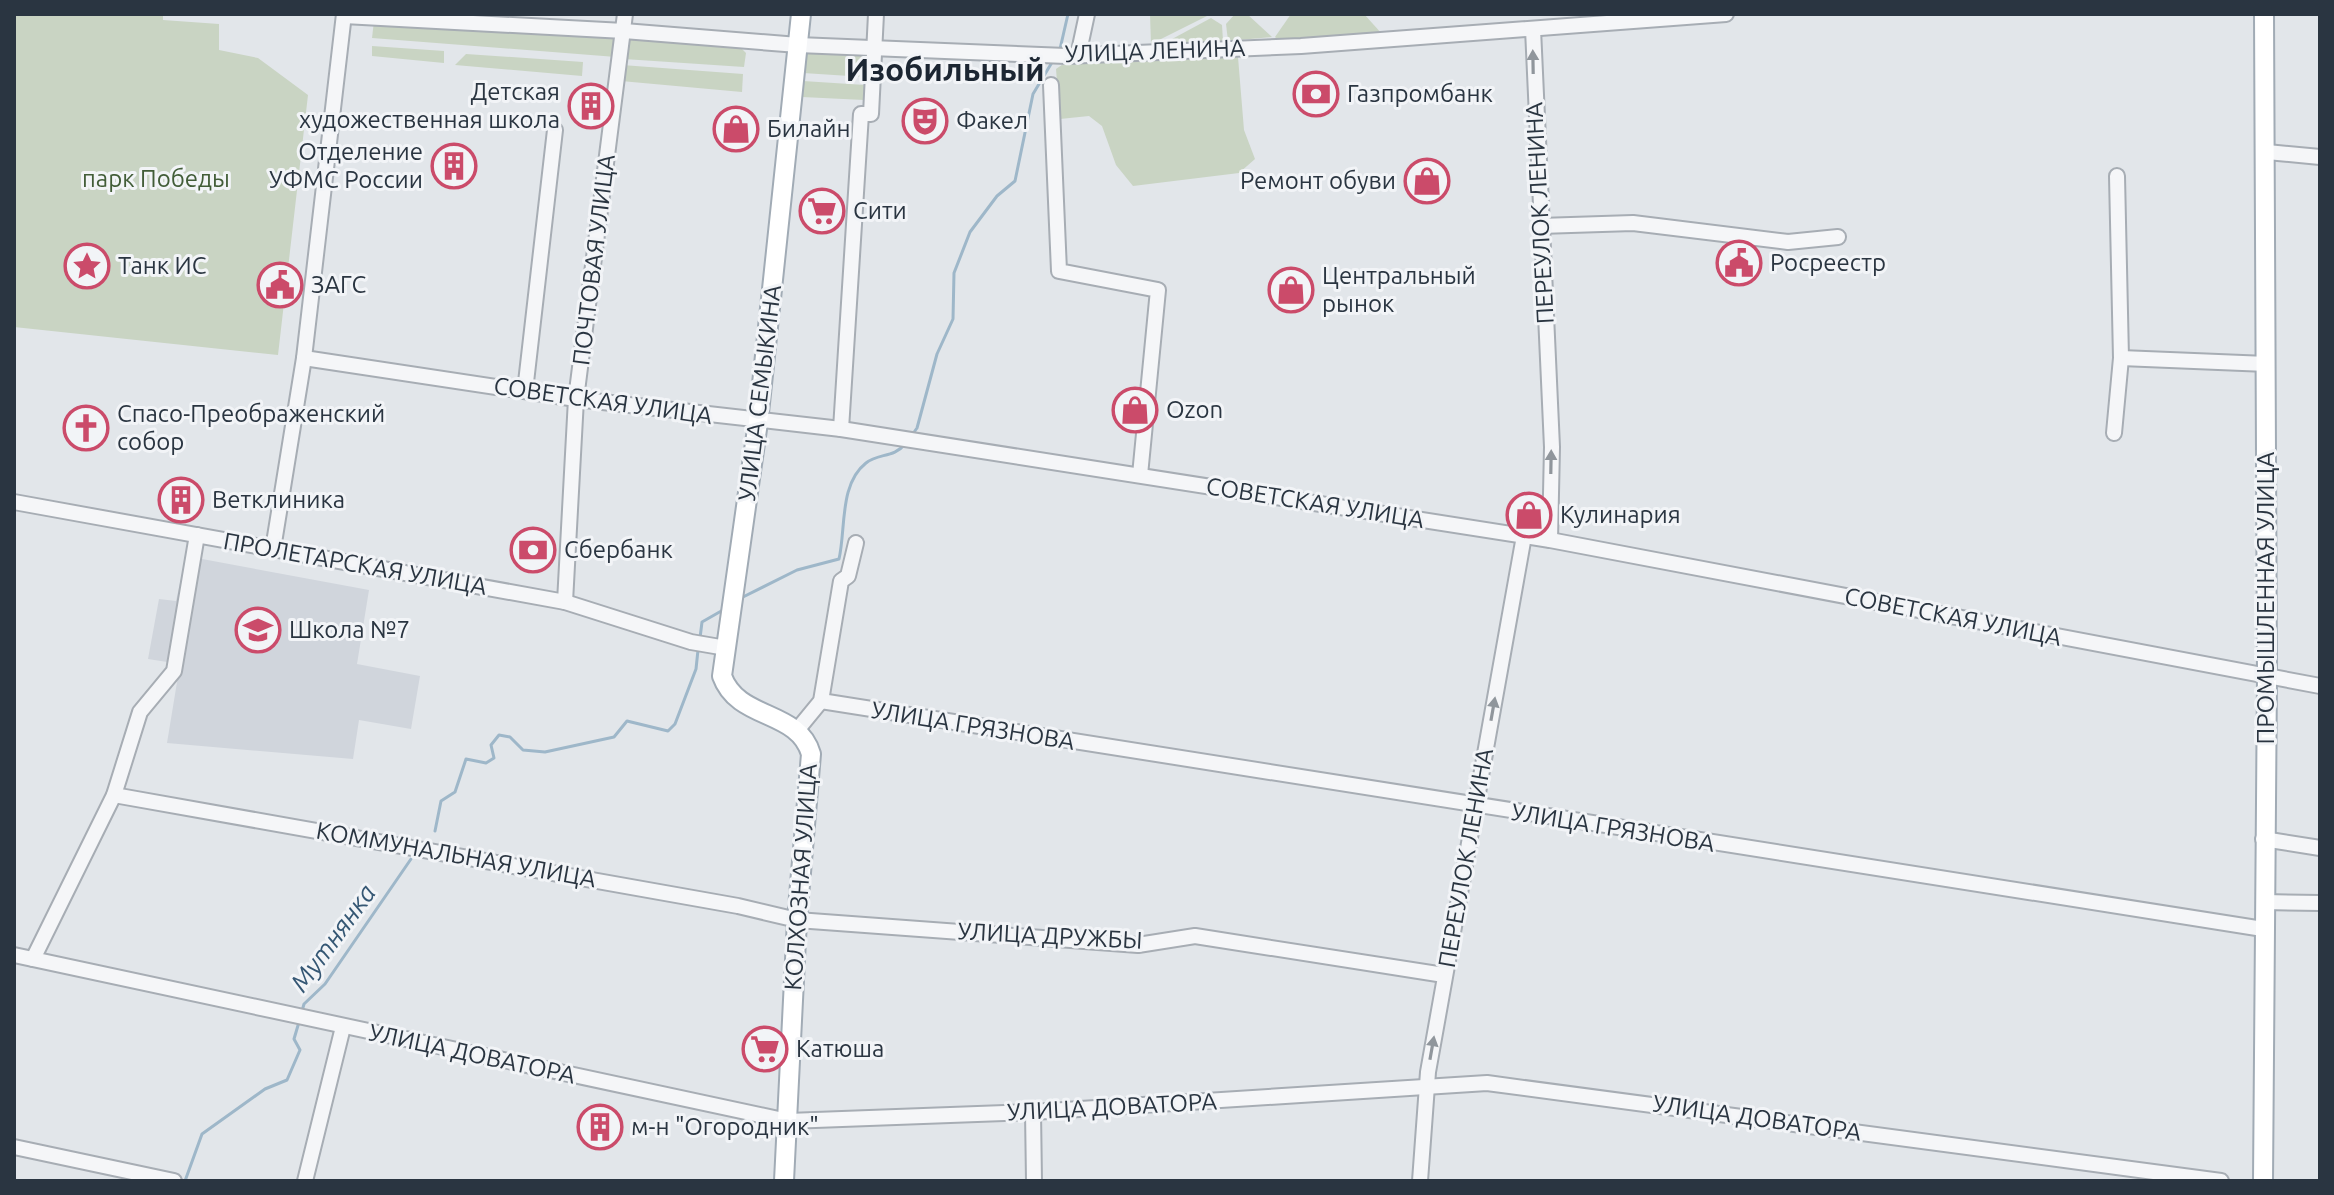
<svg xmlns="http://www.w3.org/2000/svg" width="2334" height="1195" font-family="Ubuntu,sans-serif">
<rect width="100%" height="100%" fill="#e2e6ea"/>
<!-- built -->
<polygon fill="#d0d5dc" points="186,556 369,590 357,664 420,676 411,729 359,720 353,759 167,743 180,664 148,659 159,599 176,601"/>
<!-- green -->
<g fill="#c9d4c3">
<polygon points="14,14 163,14 163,20 219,24 219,50 258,58 308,95 278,355 14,327"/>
<polygon points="1150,14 1209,14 1209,15 1151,44"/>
<polygon points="1235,14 1247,14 1272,37 1228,41 1226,24"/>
<polygon points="1291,14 1364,14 1382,34 1277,39 1275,37"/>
<polygon points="1211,18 1222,25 1223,41 1161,45"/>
<polygon points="374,21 617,35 616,57 372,38"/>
<polygon points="626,38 738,45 746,53 744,67 624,59"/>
<polygon points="372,46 444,51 444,63 372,56"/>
<polygon points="805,52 867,55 865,77 803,73"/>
<polygon points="466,54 583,62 582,76 455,65"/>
<polygon points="1238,57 1244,130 1255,159 1239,173 1133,186 1116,165 1102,126 1089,116 1060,119 1056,69 1066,62"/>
<polygon points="622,65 743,74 742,92 621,81"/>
<polygon points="803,81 865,85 864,100 802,97"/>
</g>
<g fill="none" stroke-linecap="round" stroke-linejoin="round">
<!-- stream -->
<g stroke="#9eb7c9" stroke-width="3">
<polyline points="1060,49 1068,14"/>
<polyline points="912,435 917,428 937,354 953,319 954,273 970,232 997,196 1015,181 1033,94 1054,59"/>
<path d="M739,599L797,570L839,559C846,529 839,484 866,463C878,453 894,458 905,444"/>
<polyline points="700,638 702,622 723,610"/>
<polyline points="435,831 441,801 455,792 466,759 486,763 494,758 491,745 499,735 510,737 523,750 545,752 614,737 627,721 668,731 675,724 696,669 698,650"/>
<polyline points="302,1011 304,1004 325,984 411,859"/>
<polyline points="185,1181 202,1134 265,1089 287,1080 300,1050 294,1039 299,1022"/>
</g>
<!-- minor casing -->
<g stroke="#a7adb4" stroke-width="18">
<g id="minor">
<polyline points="344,16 624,31 798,45 1066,56 1301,46 1726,14"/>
<polyline points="1533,29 1552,447 1550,540"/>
<polyline points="1078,56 1087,14"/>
<polyline points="1051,85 1059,271 1158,290 1140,475"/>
<polyline points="2267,152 2320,157"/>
<polyline points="1540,226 1633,223 1788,242 1838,237"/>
<polyline points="304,358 576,399 841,429 1550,540 2320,686"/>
<polyline points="2121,358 2267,364"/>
<polyline points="525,391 555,130"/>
<polyline points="841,429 861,114 871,114 876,14"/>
<polyline points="2114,433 2121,358 2117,176"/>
<polyline points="14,502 565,602 691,642 726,648"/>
<polyline points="273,549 304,358 344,14"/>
<polyline points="565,602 576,399 625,14"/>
<polyline points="821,701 2263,929"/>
<polyline points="798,729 821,701 841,581 848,576 856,543"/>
<polyline points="114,795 738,906 797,920 1138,945 1195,936 1444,975"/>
<polyline points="2263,839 2320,848"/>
<polyline points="2264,902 2320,903"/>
<polyline points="14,955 788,1121 1033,1112 1487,1083 2221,1181"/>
<polyline points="33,959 114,795 140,712 174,671 197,535"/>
<polyline points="1033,1112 1034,1181"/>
<polyline points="14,1147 174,1181"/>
<polyline points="305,1181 343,1027"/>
<polyline points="1420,1181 1428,1072 1524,536"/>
</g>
</g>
<!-- major casing -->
<g stroke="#a1abb5" stroke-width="22">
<g id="major">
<path d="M784,1181L797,920L811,754C798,709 738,721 722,676L758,422L801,14"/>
<polyline points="2263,1181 2267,676 2264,14"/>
</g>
</g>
<!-- minor -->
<use href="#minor" stroke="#f5f6f8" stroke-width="14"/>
<!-- major -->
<use href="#major" stroke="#fff" stroke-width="18"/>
</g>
<!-- one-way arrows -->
<defs><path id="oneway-solid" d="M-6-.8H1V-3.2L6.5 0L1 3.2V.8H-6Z" transform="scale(2)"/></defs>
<g fill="#90969c">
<use href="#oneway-solid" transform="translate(1533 62) rotate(-91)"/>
<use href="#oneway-solid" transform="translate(1551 462) rotate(-89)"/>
<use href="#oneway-solid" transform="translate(1493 709) rotate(-80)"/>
<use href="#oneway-solid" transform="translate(1432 1048) rotate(-80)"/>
</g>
<!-- icons -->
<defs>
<g id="bank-ring" transform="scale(2.3)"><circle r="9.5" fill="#f2f4f7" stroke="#cb4b6a" stroke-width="1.5"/><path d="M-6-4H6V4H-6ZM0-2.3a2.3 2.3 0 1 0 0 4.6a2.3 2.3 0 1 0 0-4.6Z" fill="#cb4b6a"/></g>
<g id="building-ring" transform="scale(2.3)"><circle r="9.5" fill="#f2f4f7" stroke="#cb4b6a" stroke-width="1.5"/><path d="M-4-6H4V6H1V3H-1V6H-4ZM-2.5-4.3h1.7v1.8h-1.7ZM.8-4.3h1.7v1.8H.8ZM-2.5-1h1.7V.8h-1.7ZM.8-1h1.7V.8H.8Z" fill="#cb4b6a"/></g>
<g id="theatre-ring" transform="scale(2.3)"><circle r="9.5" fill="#f2f4f7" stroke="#cb4b6a" stroke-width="1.5"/><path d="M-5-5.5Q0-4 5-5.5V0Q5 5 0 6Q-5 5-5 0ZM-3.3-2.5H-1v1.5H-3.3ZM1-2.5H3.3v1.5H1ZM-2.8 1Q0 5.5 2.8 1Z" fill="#cb4b6a"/></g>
<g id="shop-ring" transform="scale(2.3)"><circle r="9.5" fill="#f2f4f7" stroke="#cb4b6a" stroke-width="1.5"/><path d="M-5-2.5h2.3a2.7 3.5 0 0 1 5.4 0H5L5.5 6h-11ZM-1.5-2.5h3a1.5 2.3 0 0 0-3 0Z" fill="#cb4b6a"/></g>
<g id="supermarket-ring" transform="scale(2.3)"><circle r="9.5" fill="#f2f4f7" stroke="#cb4b6a" stroke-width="1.5"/><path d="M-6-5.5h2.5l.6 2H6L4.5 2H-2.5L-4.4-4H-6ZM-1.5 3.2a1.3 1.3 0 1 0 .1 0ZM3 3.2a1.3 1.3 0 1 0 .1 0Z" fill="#cb4b6a"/></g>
<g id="civic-ring" transform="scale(2.3)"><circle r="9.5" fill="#f2f4f7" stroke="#cb4b6a" stroke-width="1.5"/><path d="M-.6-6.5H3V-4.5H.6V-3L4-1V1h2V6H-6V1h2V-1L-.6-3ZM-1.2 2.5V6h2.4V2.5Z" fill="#cb4b6a"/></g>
<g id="sight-ring" transform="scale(2.3)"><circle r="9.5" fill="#f2f4f7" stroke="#cb4b6a" stroke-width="1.5"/><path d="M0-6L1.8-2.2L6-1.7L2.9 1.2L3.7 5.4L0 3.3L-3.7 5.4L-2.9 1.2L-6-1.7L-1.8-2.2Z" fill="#cb4b6a"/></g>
<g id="church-ring" transform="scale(2.3)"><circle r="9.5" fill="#f2f4f7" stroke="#cb4b6a" stroke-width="1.5"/><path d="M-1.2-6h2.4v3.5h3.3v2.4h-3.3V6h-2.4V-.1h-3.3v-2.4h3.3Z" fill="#cb4b6a"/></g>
<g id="school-ring" transform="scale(2.3)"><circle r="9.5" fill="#f2f4f7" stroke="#cb4b6a" stroke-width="1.5"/><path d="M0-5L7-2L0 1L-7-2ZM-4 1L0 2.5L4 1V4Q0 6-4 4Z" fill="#cb4b6a"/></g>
</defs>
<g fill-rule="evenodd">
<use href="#bank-ring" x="1316" y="94"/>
<use href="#building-ring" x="591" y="106"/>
<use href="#theatre-ring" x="925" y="121"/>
<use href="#shop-ring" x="736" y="129"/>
<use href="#building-ring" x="454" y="166"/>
<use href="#shop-ring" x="1427" y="181"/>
<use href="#supermarket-ring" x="822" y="211"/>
<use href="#civic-ring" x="1739" y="263"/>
<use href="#sight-ring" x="87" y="266"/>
<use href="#civic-ring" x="280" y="285"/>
<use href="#shop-ring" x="1291" y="290"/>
<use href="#shop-ring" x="1135" y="410"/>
<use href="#church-ring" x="86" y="428"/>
<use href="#building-ring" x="181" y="500"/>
<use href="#shop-ring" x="1529" y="515"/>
<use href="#bank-ring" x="533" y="550"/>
<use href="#school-ring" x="258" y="630"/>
<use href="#supermarket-ring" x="765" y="1049"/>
<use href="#building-ring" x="600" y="1127"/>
</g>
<g text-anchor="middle" stroke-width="6" stroke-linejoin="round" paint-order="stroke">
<!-- street labels -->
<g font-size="24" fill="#2a3541" stroke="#f2f4f7">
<text transform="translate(1155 51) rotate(-2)" y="8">УЛИЦА ЛЕНИНА</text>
<text transform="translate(1540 213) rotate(-93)" y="8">ПЕРЕУЛОК ЛЕНИНА</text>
<text transform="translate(594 260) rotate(-83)" y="8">ПОЧТОВАЯ УЛИЦА</text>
<text transform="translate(760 393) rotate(-83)" y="8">УЛИЦА СЕМЫКИНА</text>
<text transform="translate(603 401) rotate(8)" y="8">СОВЕТСКАЯ УЛИЦА</text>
<text transform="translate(1315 503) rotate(9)" y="8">СОВЕТСКАЯ УЛИЦА</text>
<text transform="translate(355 564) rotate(10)" y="8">ПРОЛЕТАРСКАЯ УЛИЦА</text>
<text transform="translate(2266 598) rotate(-90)" y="8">ПРОМЫШЛЕННАЯ УЛИЦА</text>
<text transform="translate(1953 617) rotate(11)" y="8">СОВЕТСКАЯ УЛИЦА</text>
<text transform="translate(973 726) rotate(9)" y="8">УЛИЦА ГРЯЗНОВА</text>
<text transform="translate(1613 828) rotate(9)" y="8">УЛИЦА ГРЯЗНОВА</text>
<text transform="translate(456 855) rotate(10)" y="8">КОММУНАЛЬНАЯ УЛИЦА</text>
<text transform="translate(1466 858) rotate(-80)" y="8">ПЕРЕУЛОК ЛЕНИНА</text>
<text transform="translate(801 877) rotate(-86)" y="8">КОЛХОЗНАЯ УЛИЦА</text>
<text transform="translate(1050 936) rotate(3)" y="8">УЛИЦА ДРУЖБЫ</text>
<text transform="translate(472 1054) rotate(12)" y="8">УЛИЦА ДОВАТОРА</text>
<text transform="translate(1112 1107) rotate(-3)" y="8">УЛИЦА ДОВАТОРА</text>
<text transform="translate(1757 1118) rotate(8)" y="8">УЛИЦА ДОВАТОРА</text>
</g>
<!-- poi labels -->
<g font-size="24" fill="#2a3541" stroke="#f2f4f7" text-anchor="start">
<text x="560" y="100" text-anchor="end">Детская<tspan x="560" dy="28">художественная школа</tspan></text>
<text x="1347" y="102">Газпромбанк</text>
<text x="956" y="129">Факел</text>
<text x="767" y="137">Билайн</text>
<text x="423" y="160" text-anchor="end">Отделение<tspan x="423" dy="28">УФМС России</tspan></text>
<text x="1396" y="189" text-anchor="end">Ремонт обуви</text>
<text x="853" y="219">Сити</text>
<text x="1770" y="271">Росреестр</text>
<text x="118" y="274">Танк ИС</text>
<text x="1322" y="284">Центральный<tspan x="1322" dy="28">рынок</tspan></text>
<text x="311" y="293">ЗАГС</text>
<text x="1166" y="418">Ozon</text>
<text x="117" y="422">Спасо-Преображенский<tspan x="117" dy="28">собор</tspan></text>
<text x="212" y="508">Ветклиника</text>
<text x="1560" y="523">Кулинария</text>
<text x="564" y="558">Сбербанк</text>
<text x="289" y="638">Школа №7</text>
<text x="796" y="1057">Катюша</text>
<text x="631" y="1135">м-н "Огородник"</text>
</g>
<!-- park labels -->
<g font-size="24" fill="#425d38" stroke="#f2f4f7">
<text x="156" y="187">парк Победы</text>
</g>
<!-- water labels -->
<g font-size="26" font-style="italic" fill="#355774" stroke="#f2f4f7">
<text transform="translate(333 938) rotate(-54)" y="9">Мутнянка</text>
</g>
<!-- district labels -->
<g font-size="32" font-weight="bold" fill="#1c2632" stroke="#f2f4f7">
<text x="945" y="81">Изобильный</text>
</g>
</g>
<!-- border -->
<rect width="2334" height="1195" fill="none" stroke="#2a3541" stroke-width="32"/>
</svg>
